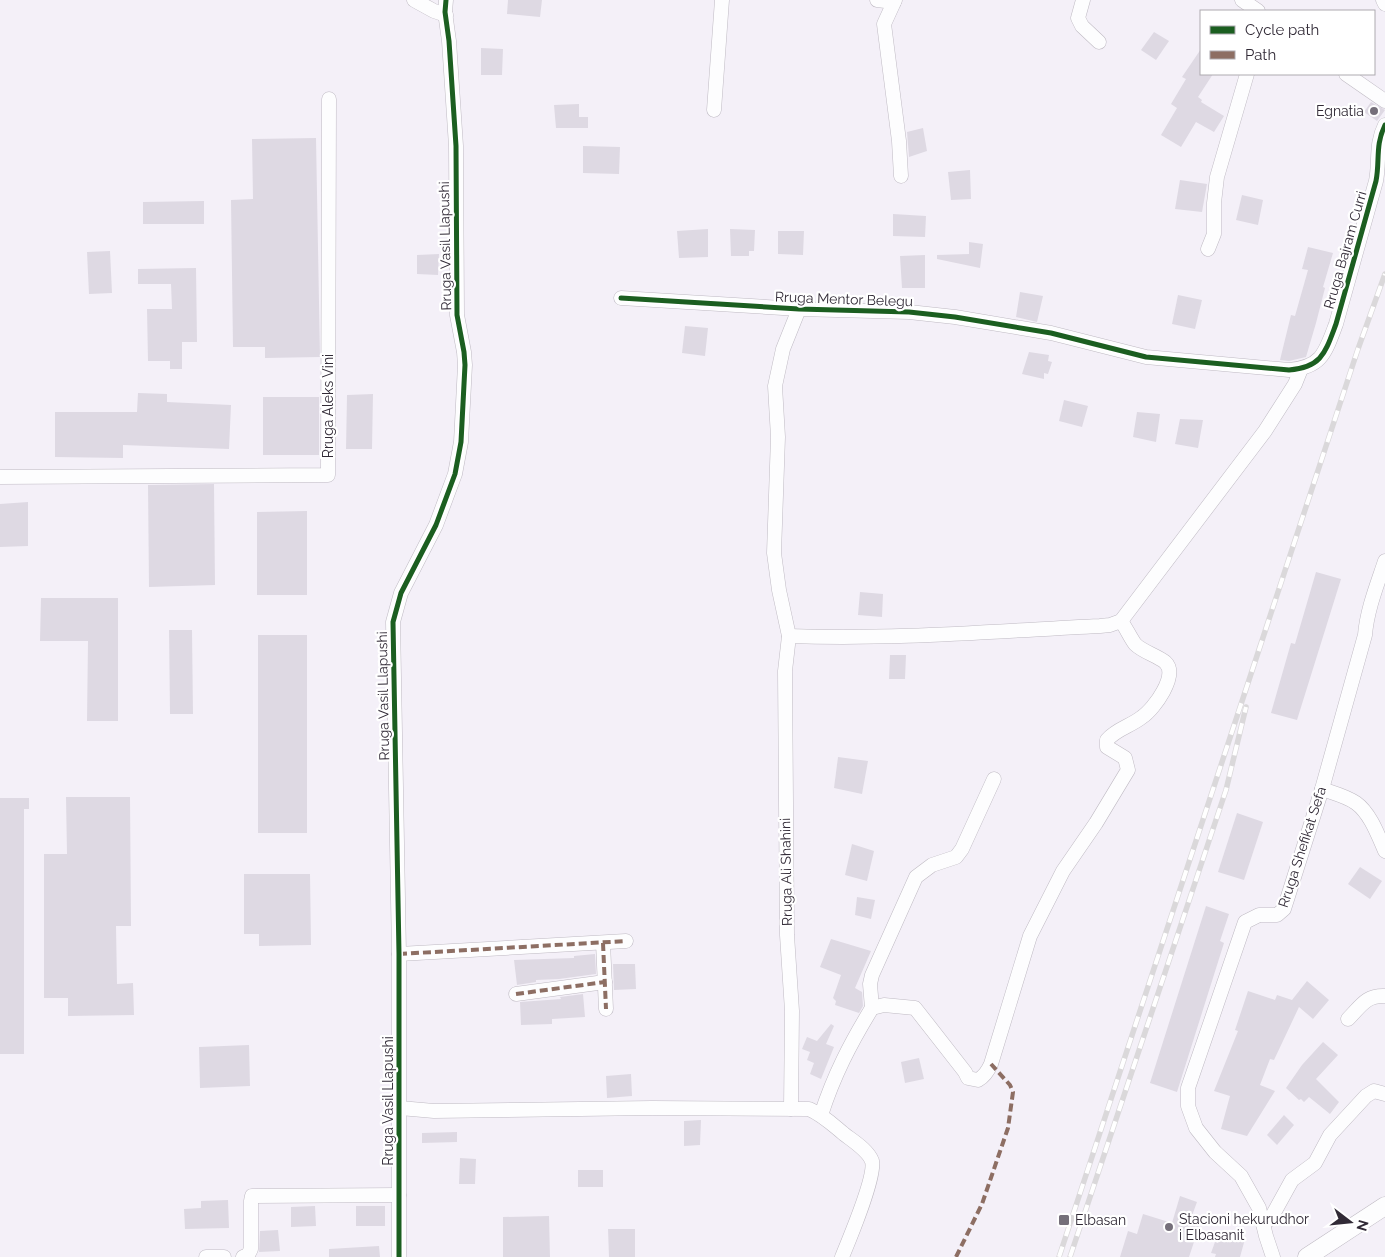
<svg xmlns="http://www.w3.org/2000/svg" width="1385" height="1257" font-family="Raleway,sans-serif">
<rect width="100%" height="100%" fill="#f4f0f8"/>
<!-- building -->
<g fill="#ded9e3">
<polygon points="508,0 542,0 540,17 507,14"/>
<polygon points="1154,32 1169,41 1156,60 1141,50"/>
<polygon points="481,48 503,49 502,75 481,75"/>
<polygon points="1201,49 1201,74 1213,74 1198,97 1202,100 1201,102 1224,116 1214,132 1196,122 1181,147 1161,135 1177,108 1171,104 1186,79 1182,77"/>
<polygon points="1371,102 1385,110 1377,121 1364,112"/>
<polygon points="579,104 579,117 588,117 588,128 556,128 554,105"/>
<polygon points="923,128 927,151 909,157 907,132"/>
<polygon points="316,138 320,357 265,358 265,347 233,347 231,200 253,199 252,139"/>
<polygon points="583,146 620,147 619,174 583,173"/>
<polygon points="970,170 971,199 951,200 948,172"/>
<polygon points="1180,180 1207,184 1202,212 1175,209"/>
<polygon points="1242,195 1263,200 1258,225 1236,220"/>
<polygon points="204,201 204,224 143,224 143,202"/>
<polygon points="893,214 926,216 925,237 893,236"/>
<polygon points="708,229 708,257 679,258 677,231"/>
<polygon points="730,229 755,230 754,251 749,251 749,256 731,256"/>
<polygon points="778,231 804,231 803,255 778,254"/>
<polygon points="969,242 983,244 980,268 937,259 937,255 969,254"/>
<polygon points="1308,247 1333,253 1323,287 1325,288 1316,323 1306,357 1289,361 1280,360 1291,315 1295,316 1308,270 1302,269"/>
<polygon points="110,251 112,293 89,294 87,252"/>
<polygon points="439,254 438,275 417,274 417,255"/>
<polygon points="925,255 925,288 902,288 900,256"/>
<polygon points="196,268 197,342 182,342 182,369 170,369 170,361 148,361 147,309 172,309 171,284 138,284 138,269"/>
<polygon points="1020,292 1043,296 1037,322 1016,317"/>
<polygon points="1178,295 1202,300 1195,329 1172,324"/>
<polygon points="685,326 708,328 705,356 682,353"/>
<polygon points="1029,352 1049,355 1048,361 1052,362 1048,374 1044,373 1044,379 1022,374"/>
<polygon points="138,393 167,394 167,402 231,405 229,449 123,445 123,458 55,457 55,412 137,412"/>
<polygon points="373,394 372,449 346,449 347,395"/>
<rect x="263" y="397" width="56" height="58"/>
<polygon points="1064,400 1088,406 1082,427 1059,421"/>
<polygon points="1137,412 1160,414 1156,442 1133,437"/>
<polygon points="1180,419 1203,420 1198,448 1175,444"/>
<polygon points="214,484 215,585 149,587 148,485"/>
<polygon points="28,502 28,546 0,547 0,504"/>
<polygon points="307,511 307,595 257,595 257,512"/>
<polygon points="1316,572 1341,579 1297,720 1271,713 1291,643 1295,644"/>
<polygon points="860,592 883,594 882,617 858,615"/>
<polygon points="41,598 118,598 118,721 87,721 88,641 40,641"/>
<polygon points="169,630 192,630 193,714 170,714"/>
<rect x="258" y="635" width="49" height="198"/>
<polygon points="890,655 906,655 905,679 889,679"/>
<polygon points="838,757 868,761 862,794 834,788"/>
<polygon points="66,797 130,797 131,926 116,926 117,984 133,983 134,1015 68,1016 68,998 44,998 44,854 67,854"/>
<polygon points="0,798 29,798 29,809 24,809 24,1054 0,1054"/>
<polygon points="1237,813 1263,822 1244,880 1218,872"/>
<polygon points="852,844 874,851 867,881 845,875"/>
<polygon points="1360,867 1382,881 1370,899 1348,884"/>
<polygon points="244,874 310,874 311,945 259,946 259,934 244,934"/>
<polygon points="857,897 875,900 871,919 855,915"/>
<polygon points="1206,906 1229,914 1220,941 1224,943 1177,1092 1150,1083"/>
<polygon points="831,939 871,951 855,988 862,992 863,1006 859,1013 835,1005 836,1001 833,998 841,975 820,967"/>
<polygon points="595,954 596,974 559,979 536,980 536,982 517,985 514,960 574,958 574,956"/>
<polygon points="613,964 635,964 636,989 614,990"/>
<polygon points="1307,981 1329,1000 1313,1019 1299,1007 1274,1060 1270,1059 1260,1085 1275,1091 1247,1136 1221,1129 1230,1096 1214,1091 1238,1031 1235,1030 1248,991 1275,1000 1277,995 1292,1000"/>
<polygon points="583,994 585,1017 552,1019 552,1024 521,1025 520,1002 561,999 560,997"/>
<polygon points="831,1024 834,1026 826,1044 834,1047 821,1079 810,1074 814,1063 807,1060 810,1052 802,1049 807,1037 817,1041"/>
<polygon points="1323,1042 1338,1055 1316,1079 1339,1102 1330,1114 1309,1097 1304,1102 1301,1099 1299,1100 1286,1088 1302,1065"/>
<polygon points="249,1045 250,1086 200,1088 199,1047"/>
<polygon points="919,1058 924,1079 905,1083 901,1062"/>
<polygon points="631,1074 632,1096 607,1098 606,1076"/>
<polygon points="1284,1115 1294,1125 1277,1145 1267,1135"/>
<polygon points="701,1120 700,1145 684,1146 684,1121"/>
<polygon points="457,1132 457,1142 422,1143 422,1133"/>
<polygon points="460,1158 476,1159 475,1184 459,1184"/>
<rect x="578" y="1170" width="25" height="17"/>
<polygon points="1180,1196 1197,1202 1190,1221 1200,1224 1189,1257 1120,1257 1128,1231 1137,1234 1143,1214 1172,1223"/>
<polygon points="228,1200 229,1228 185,1229 184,1209 201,1208 201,1201"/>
<polygon points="315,1206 316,1226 291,1227 291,1207"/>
<rect x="356" y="1206" width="29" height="20"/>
<polygon points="549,1216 550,1257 503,1257 503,1217"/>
<polygon points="608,1229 635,1229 635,1257 609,1257"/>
<polygon points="278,1230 280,1251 259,1252 260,1231"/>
<polygon points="1221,1232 1245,1239 1240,1257 1215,1257 1216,1254 1211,1253 1215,1242 1218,1243"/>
<polygon points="379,1246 380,1257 329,1257 329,1249"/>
</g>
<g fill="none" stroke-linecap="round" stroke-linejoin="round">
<!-- minor casing -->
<g stroke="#bfbac3" stroke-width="15">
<g id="minor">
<polyline points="414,0 434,11 446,15"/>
<polyline points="877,0 894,2"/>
<polyline points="895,0 884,24 899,141 901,176"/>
<polyline points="1083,0 1078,18 1082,26 1099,42"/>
<polyline points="1242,0 1258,11"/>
<polyline points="1383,0 1385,4"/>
<polyline points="1346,74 1385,101"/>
<polyline points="714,110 722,0"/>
<polyline points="1208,249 1214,234 1214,203 1217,177 1247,74"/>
<path d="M621,298L799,309L909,312L955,317L1051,333L1146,357L1289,370C1322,367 1325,353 1336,324L1376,181C1380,161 1375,145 1385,125"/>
<polyline points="0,477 328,475 329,99"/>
<path d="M789,636C893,640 997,631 1100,626L1110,625L1121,621L1265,431L1295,384L1301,369"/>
<path d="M1322,789C1333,793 1346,796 1356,803C1370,813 1378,835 1385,851"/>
<polyline points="603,943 606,1009"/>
<polyline points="399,954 626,941"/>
<polyline points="516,994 605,982"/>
<polyline points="872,1008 870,984 872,975 916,877 932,865 956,857 962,849 994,779"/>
<path d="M1348,1019C1361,1006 1366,995 1385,996"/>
<path d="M400,1108L434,1111L652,1108L809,1109C823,1115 833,1125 844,1134C853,1141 868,1150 872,1161C876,1176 849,1240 842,1257"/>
<polyline points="791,1109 792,1011 787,935 785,671 789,636 779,590 774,553 778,437 775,386 783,349 799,309"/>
<path d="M821,1115C834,1075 850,1044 872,1008L884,1005L915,1008L965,1072L968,1078L978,1080C985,1076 988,1071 991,1064L1030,936L1063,871L1096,823L1128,770L1125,758L1107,747V740C1116,729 1131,726 1142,717C1154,709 1179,675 1165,662C1156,655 1143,652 1135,644C1130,637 1126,628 1121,621"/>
<polyline points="1263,1224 1271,1218 1292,1180 1315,1163 1330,1135 1366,1096 1374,1091 1385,1094"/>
<polyline points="206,1257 224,1257"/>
<polyline points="243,1257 248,1255 251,1249 251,1201 252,1196 399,1195"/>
<polyline points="399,1257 399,954 393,622 401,593 436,525 455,474 461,442 465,365 464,352 457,315 456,146 449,41 445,12 446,0"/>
<path d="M1273,1257L1266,1236L1259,1208L1241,1176L1215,1152L1196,1128L1188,1106V1088L1245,922L1259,915H1277L1284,909L1322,789L1365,635C1367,610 1377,585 1385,561"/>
</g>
</g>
<!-- major casing -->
<g stroke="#bfbac3" stroke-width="19">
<polyline id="major" points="1307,1257 1385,1206"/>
</g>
<!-- minor -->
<use href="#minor" stroke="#fdfdfe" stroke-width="14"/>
<!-- major -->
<use href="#major" stroke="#fdfdfe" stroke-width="18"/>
<!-- rail casing -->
<g stroke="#dad8da" stroke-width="5.5">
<g id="rail">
<polyline points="1059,1257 1358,349 1385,274"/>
<polyline points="1070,1257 1226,790 1246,707"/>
</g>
</g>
<!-- rail -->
<use href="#rail" stroke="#fff" stroke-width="4" stroke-dasharray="11" stroke-linecap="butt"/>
<!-- quiet -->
<g stroke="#8d6e63" stroke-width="4" stroke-dasharray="8 4" stroke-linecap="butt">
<polyline points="603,943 606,1009"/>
<polyline points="399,954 626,941"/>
<polyline points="516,994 605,982"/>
<polyline points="956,1257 982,1204 1008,1128 1013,1092 1010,1085 991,1064"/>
</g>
<!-- cycleway casing -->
<g stroke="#fff" stroke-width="8">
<g id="cycleway">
<path d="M621,298L799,309L909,312L955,317L1051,333L1146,357L1289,370C1322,367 1325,353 1336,324L1376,181C1380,161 1375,145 1385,125"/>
<polyline points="399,1257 399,954 393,622 401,593 436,525 455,474 461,442 465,365 464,352 457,315 456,146 449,41 445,12 446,0"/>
</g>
</g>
<!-- cycleway -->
<use href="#cycleway" stroke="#1b5e20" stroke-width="5"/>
</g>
<!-- markers -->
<g fill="#756f7a" stroke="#fff" stroke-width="2">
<circle cx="1374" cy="111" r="5"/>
<rect x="1058" y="1214" width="12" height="12" rx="2.5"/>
<circle cx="1169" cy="1227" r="5"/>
</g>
<g text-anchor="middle" stroke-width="4.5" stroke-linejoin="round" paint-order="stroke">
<!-- poi labels -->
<g font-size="14" fill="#312a36" stroke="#fff" text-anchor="start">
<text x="1364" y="116" text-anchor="end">Egnatia</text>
<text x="1179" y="1224">Stacioni hekurudhor<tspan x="1179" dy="16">i Elbasanit</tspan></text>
<text x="1075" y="1225">Elbasan</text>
</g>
<!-- street labels -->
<g font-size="14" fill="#312a36" stroke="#fff">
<text transform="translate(445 246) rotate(-91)" y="5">Rruga Vasil Llapushi</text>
<text transform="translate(1345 250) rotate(-74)" y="5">Rruga Bajram Curri</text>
<text transform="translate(844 299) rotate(2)" y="5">Rruga Mentor Belegu</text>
<text transform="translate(328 406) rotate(-90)" y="5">Rruga Aleks Vini</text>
<text transform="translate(383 696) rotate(-91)" y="5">Rruga Vasil Llapushi</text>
<text transform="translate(1302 847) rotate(-72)" y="5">Rruga Shefikat Sefa</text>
<text transform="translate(786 872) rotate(-91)" y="5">Rruga Ali Shahini</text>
<text transform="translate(388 1101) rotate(-90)" y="5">Rruga Vasil Llapushi</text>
</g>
</g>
<!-- legend -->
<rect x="1200" y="10" width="175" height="65" fill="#ffffff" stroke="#adaaaf"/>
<rect x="1210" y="26" width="25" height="8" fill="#1b5e20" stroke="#adaaaf"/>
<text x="1245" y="35" font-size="15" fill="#312a36">Cycle path</text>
<rect x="1210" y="51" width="25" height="8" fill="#8d6e63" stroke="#adaaaf"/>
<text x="1245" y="60" font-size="15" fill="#312a36">Path</text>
<!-- north arrow -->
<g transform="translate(1350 1222) rotate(106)" stroke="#ffffff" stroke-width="4" paint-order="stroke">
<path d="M0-4L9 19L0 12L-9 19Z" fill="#312a36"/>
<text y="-8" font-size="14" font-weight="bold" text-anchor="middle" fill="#312a36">N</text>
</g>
</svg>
